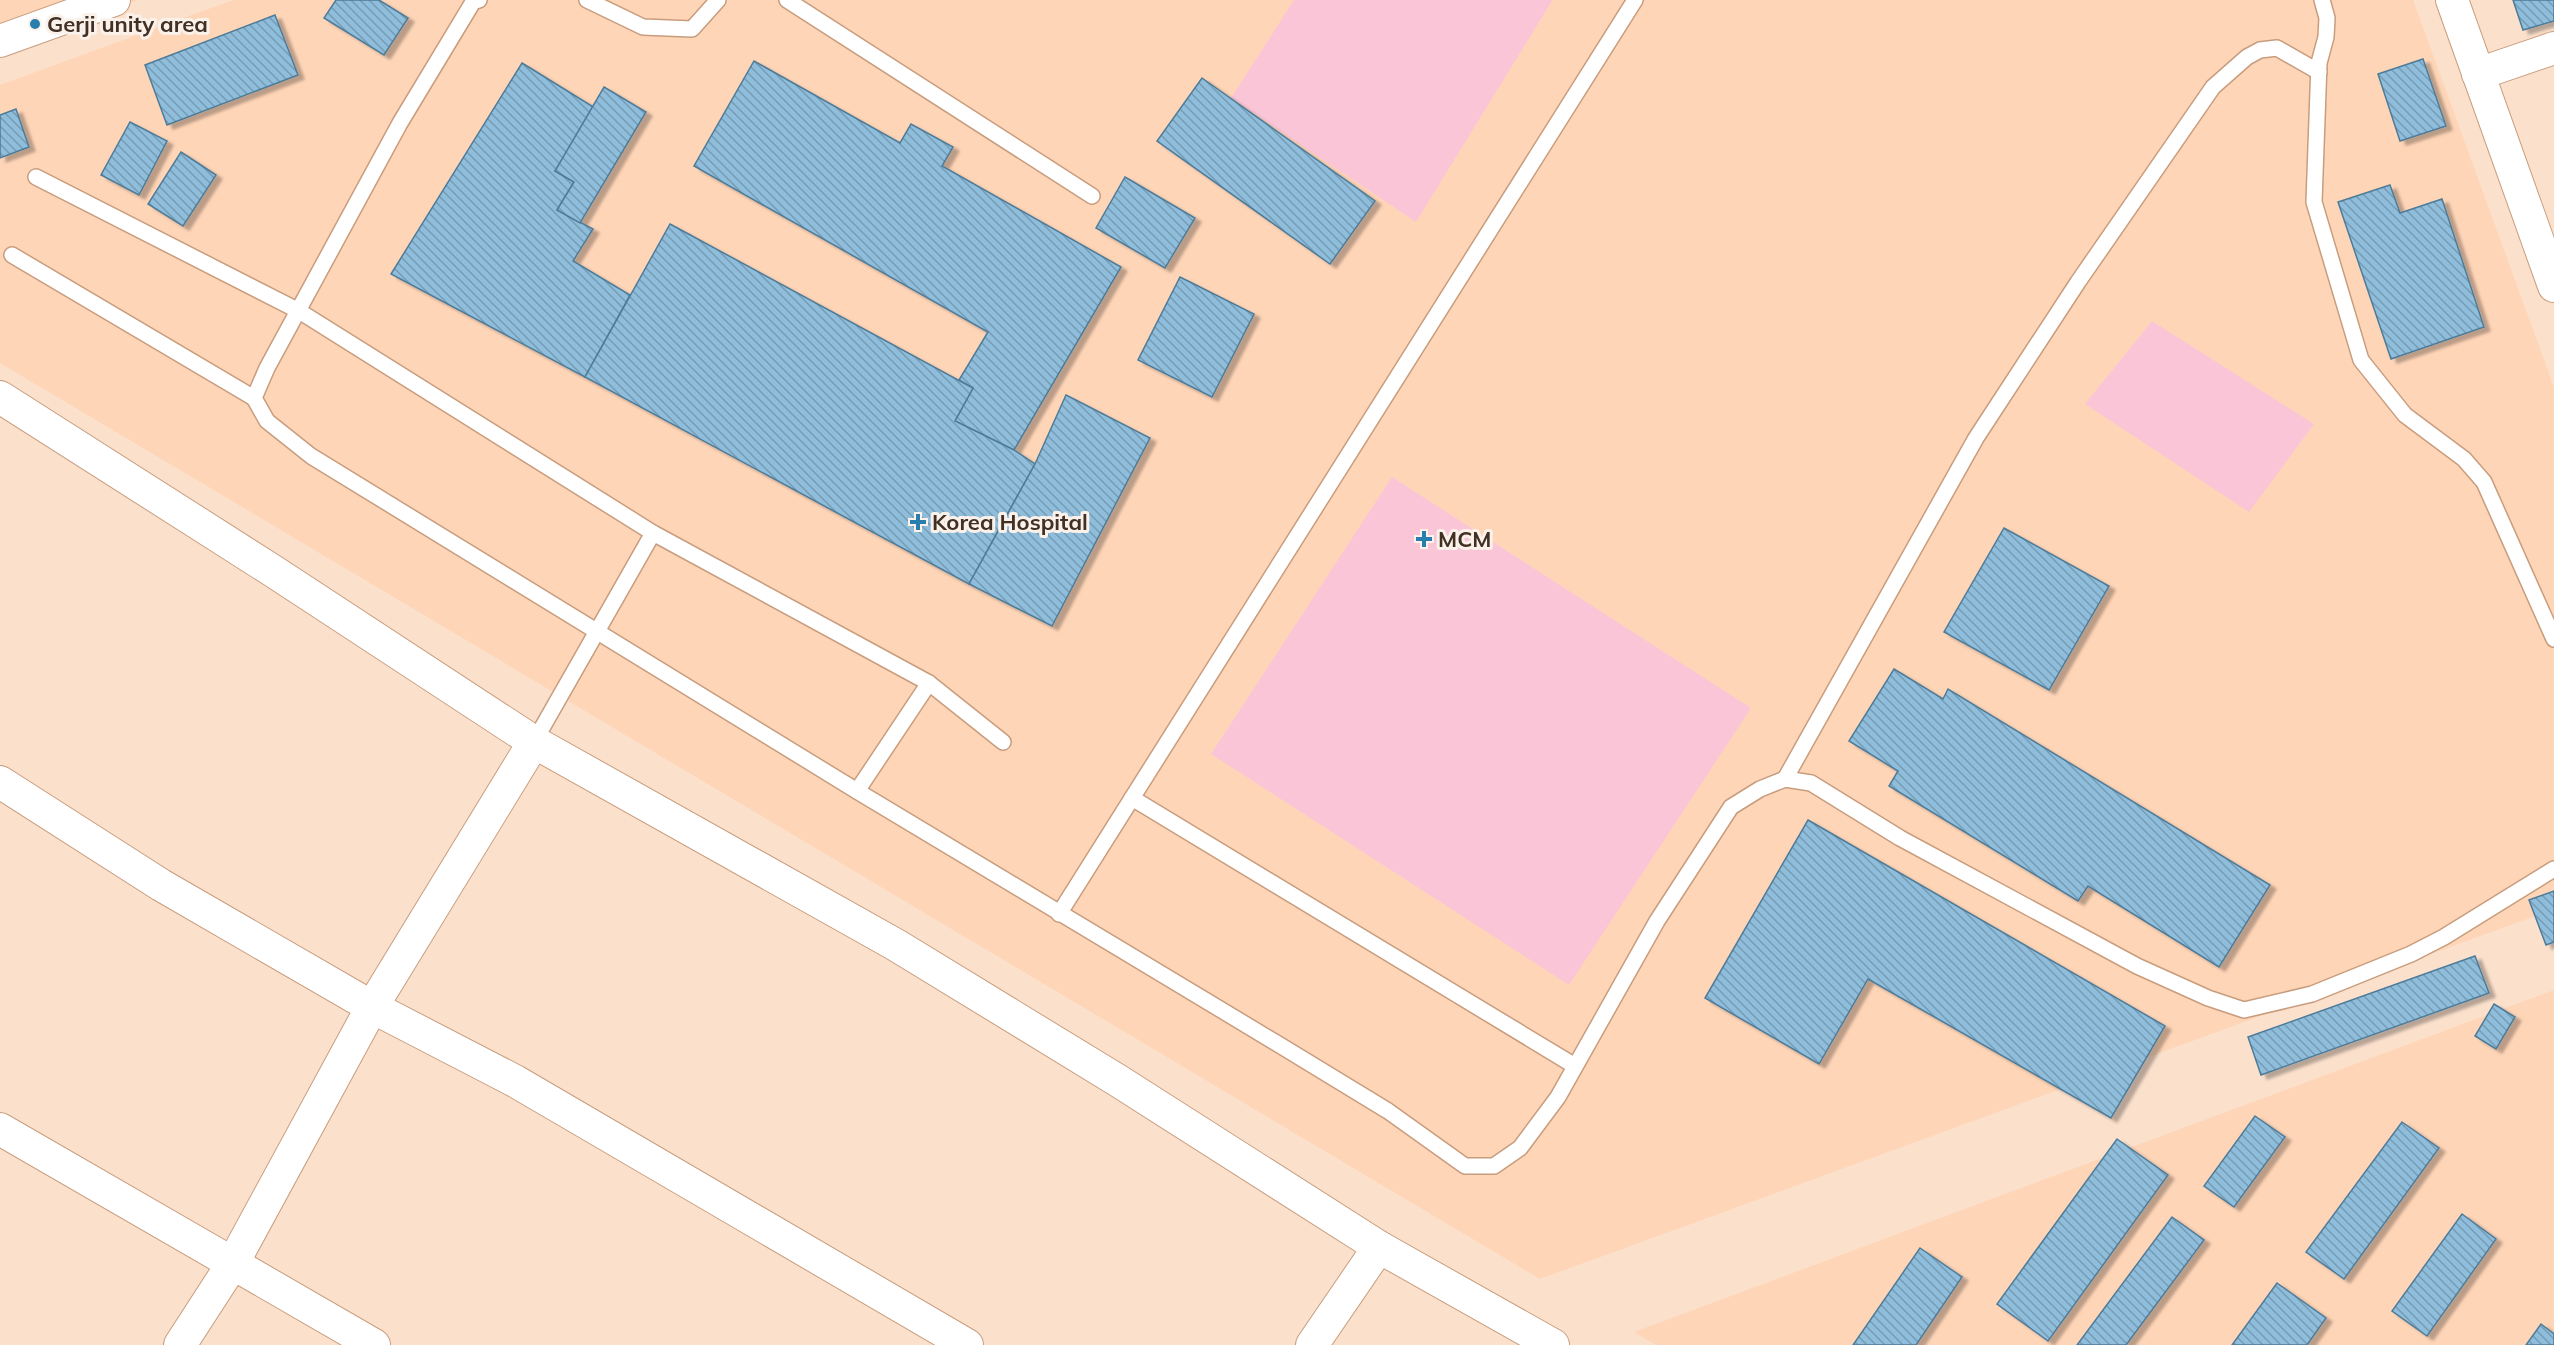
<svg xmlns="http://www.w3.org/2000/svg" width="2554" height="1345" font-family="Mulish,sans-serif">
<defs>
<pattern id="building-back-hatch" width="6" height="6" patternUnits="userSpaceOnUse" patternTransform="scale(1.5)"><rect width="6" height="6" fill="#8fbedd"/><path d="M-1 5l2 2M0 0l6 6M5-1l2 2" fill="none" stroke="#769bb3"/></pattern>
<filter id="shadow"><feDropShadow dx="6" dy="4" stdDeviation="1.5" flood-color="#0004"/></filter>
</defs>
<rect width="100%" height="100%" fill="#fbe0cc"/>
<!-- built -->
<g fill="#ffd5b7">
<polygon points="0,0 139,0 0,47"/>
<polygon points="233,0 2413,0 2554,387 2554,909 1540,1279 0,363 0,85"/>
<polygon points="2554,990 2554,1345 1656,1345 1634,1332"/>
</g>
<!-- grass -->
<g fill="#fac5d6">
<polygon points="1294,0 1551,0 1552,1 1416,222 1231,98"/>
<polygon points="2152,321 2314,424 2249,512 2085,404"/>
<polygon points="1392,477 1751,708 1569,985 1211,754"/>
</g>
<!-- building -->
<g fill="url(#building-back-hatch)" stroke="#4e7b98" stroke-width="1.5" filter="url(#shadow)">
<polygon points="336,0 379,0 408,18 384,55 324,18"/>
<polygon points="2513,0 2554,0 2554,21 2523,30"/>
<polygon points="275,15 298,75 167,125 145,65"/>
<polygon points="2423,59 2446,126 2400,141 2378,74"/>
<polygon points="754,61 900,143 911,124 953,147 942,166 1121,267 1014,450 955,421 973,388 959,380 988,332 694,166"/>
<polygon points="522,63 595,108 555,171 574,182 557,210 593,229 573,261 630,295 585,377 391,274"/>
<polygon points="1202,78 1375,201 1330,264 1157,141"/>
<polygon points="604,87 646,112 580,223 557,210 574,182 555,171"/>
<polygon points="16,109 29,147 0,158 0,115"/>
<polygon points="130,122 167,141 139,195 101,175"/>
<polygon points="181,152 216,175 183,226 148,204"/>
<polygon points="1125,177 1195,218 1165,268 1096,228"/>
<polygon points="2390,185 2400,213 2442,199 2484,327 2391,359 2338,202"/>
<polygon points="670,224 973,388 955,421 1014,450 1035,464 969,584 585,377"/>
<polygon points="1180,277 1254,314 1212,397 1138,360"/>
<polygon points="1066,395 1150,438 1052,626 969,584 1035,464"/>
<polygon points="2004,528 2109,586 2049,690 1944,632"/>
<polygon points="1894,669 1943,699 1948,689 2270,885 2219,967 2088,886 2078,901 1889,786 1898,771 1849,741"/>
<polygon points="1808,820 2165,1026 2111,1118 1868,979 1819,1064 1705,998"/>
<polygon points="2554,891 2554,942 2546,945 2529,900"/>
<polygon points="2475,956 2489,993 2261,1075 2248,1037"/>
<polygon points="2494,1004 2515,1017 2496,1049 2475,1036"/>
<polygon points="2255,1116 2285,1137 2234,1207 2204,1186"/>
<polygon points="2402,1122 2439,1148 2344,1279 2306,1252"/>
<polygon points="2117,1139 2168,1175 2048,1341 1997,1304"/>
<polygon points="2462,1214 2496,1239 2427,1336 2392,1311"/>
<polygon points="2172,1217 2204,1240 2126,1345 2077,1345"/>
<polygon points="1920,1248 1962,1277 1916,1345 1853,1345"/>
<polygon points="2277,1283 2326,1318 2307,1345 2232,1345"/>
<polygon points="2541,1324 2554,1334 2554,1345 2526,1345"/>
</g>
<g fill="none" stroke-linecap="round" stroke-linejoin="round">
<!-- service casing -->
<g stroke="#c89d7e" stroke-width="18">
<g id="service">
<polyline points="479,0 473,2 400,123 267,368 254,398 267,421 311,456 857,791 1278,1044 1388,1111 1465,1166 1494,1166 1520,1148 1558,1097 1657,921 1731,807 1760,789 1785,779 1811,783 1900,838 2137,966 2208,998 2244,1010 2312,994 2411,954 2444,937 2554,869"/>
<polyline points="587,0 643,27 692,29 718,0"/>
<polyline points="787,0 1092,196"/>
<polyline points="2322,0 2327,18 2326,37 2319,63 2314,202 2361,360 2405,415 2464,459 2484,482 2554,639"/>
<polyline points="36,177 299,311 653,533 929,683 1003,742"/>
<polyline points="12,255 254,398"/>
<polyline points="534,742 653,533"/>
<polyline points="1785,779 1976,438 2078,282 2213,87 2247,57 2260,50 2277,48 2319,72"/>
<polyline points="857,791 929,683"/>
<polyline points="1132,798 1575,1066"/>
<polyline points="1059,914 1635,0"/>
</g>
</g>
<!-- minor casing -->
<g stroke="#c89d7e" stroke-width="34">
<g id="minor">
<polyline points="2452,0 2554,286"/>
<polyline points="0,41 114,0"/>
<polyline points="2478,74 2554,48"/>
<polyline points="0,397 273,571 534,742 896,945 1117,1080 1379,1247 1553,1345"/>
<polyline points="0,782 161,885 372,1007 515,1081 967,1345"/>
<polyline points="0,1129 374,1345"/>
<polyline points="180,1345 233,1263 372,1007 534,742"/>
<polyline points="1312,1345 1379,1247"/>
</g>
</g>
<!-- service -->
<use href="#service" stroke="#fff" stroke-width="15"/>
<!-- minor -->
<use href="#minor" stroke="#fff" stroke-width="32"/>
</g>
<!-- markers -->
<g fill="#287ead" stroke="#faf1ea" stroke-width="2">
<circle cx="35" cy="24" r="6"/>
<path d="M915 513h6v6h6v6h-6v6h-6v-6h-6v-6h6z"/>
<path d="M1421 530h6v6h6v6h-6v6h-6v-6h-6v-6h6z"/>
</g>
<g text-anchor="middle" stroke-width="6" stroke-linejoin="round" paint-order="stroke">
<!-- poi labels -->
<g font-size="22" font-weight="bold" fill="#423024" stroke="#faf1ea" text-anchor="start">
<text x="47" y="32">Gerji unity area</text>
<text x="932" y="530">Korea Hospital</text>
<text x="1438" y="547">MCM</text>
</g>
</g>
</svg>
